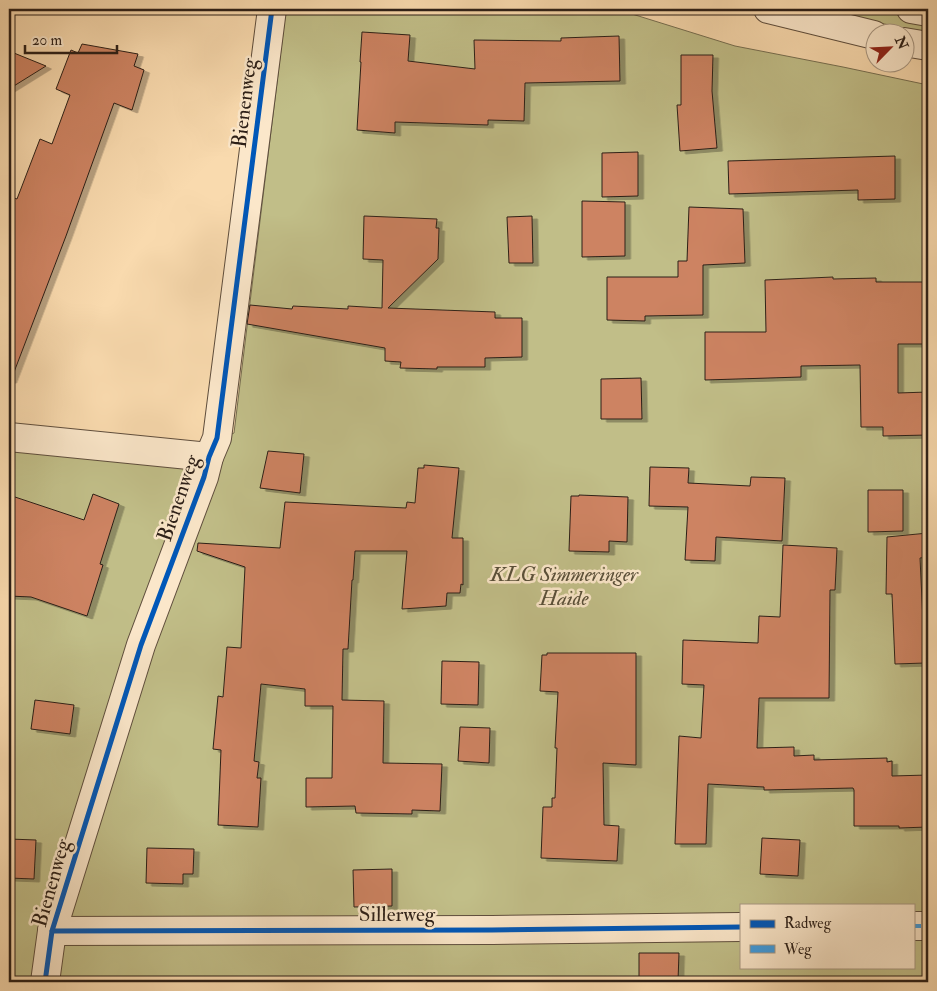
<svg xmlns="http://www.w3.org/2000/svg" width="937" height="991" font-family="'IM FELL Double Pica',serif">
<defs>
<filter id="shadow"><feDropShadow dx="5.5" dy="3" stdDeviation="0" flood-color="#0004"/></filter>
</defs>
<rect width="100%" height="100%" fill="#f9daae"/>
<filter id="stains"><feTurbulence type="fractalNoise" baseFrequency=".004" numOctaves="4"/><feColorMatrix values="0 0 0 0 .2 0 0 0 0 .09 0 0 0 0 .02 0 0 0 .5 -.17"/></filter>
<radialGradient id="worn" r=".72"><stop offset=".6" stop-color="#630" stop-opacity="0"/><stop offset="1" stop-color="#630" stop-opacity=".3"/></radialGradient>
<!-- green -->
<g fill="#c1be88" stroke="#766e50" fill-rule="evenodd">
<path d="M286,9H616L735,46L843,67L928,85V982H9V425L205,446L234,433ZM741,905H913V967H741Z"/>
<polygon points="833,9 870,9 928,21 928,33 836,14"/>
</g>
<!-- building -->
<g fill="#cd8362" stroke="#2c1f17" filter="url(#shadow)">
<polygon points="362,32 410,35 408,61 475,69 474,40 561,41 561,38 619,36 620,81 525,83 524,121 488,120 488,125 395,122 395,133 357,130 361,62 360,62"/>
<polygon points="82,44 138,54 134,66 144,70 132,110 114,103 66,236 11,380 9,380 9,196 17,199 40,139 52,144 70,95 56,89 71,50 78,53"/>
<polygon points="9,51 46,66 9,89"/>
<polygon points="681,55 713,55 712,91 717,148 680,151 677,105 681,105"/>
<polygon points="638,152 638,196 602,197 602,153"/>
<polygon points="895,156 895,199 858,200 858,190 729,194 728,161"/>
<polygon points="582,201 625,202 625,256 582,257"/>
<polygon points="689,207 743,209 745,263 703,265 703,315 645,316 645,321 607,320 607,277 678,277 678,261 687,261"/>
<polygon points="364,216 437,219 436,228 439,228 438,259 388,308 495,312 495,318 522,318 522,357 485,358 485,367 437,367 437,369 400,368 401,362 385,361 385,348 247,324 250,305 292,309 293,306 348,309 348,306 382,308 383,260 363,259"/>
<polygon points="532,216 533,263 509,263 507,217"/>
<polygon points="833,277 833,279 876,278 876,282 928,282 928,344 898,344 898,393 928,392 928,435 883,436 883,427 861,427 860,365 801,366 801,377 705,380 705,332 766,332 765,280"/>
<polygon points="641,378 642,419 601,419 601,379"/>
<polygon points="268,451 304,454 300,493 260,488"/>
<polygon points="424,465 459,468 452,538 463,538 463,585 461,584 460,593 447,593 446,606 402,609 407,551 355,551 353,580 352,580 348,649 343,649 342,700 384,701 383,763 442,764 440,811 412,810 412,814 356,813 355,806 306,807 306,778 332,778 333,706 305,706 305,689 261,684 254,761 259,762 257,778 261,778 258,827 218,825 221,750 213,749 218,696 223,697 227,647 241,648 245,567 197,551 198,543 280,548 285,502 406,508 407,502 415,503 418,468 424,468"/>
<polygon points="650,467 689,468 688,483 750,486 751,477 785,478 782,541 716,537 715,561 685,560 688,507 649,506"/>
<polygon points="868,490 903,490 903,531 868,532"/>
<polygon points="93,494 119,504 100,564 103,565 87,616 31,597 9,596 9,495 84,520"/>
<polygon points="579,495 628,497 627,542 609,541 609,552 569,551 571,496 579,496"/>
<polygon points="928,533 928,557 920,558 925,663 895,664 892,594 886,594 887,537"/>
<polygon points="783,545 837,548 835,590 830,590 829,698 759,698 757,748 794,747 794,756 814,755 814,760 887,758 887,762 892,761 892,776 928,775 928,827 899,828 899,826 854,826 854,790 853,788 764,790 764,787 708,784 706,844 675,844 679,736 701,738 704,685 682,684 683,640 758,643 759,616 780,617"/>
<polygon points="547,653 636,653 636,765 603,763 604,825 619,826 617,861 541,858 543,807 552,807 552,798 555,798 557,748 555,748 558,692 540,691 542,655 547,655"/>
<polygon points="442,661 479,662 478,705 441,704"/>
<polygon points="35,700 74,705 70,734 31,729"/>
<polygon points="460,727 490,728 489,763 458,761"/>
<polygon points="762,838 800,840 798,876 760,874"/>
<polygon points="9,839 36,840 34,879 9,878"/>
<polygon points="147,848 194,849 193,874 183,874 183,884 146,883"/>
<polygon points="392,869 392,906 354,907 353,870"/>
<polygon points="639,953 679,953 678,981 639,980"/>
</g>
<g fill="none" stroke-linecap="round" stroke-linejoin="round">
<!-- minor casing -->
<g stroke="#5f4e3d" stroke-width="30">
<g id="minor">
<polyline points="768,9 874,35"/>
<polyline points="911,9 928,12"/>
<polyline points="904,42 928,46"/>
<polyline points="9,437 209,457"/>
<polyline points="913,926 928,926"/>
<polyline points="52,931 492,930 741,927"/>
<polyline points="45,982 52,931 141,645 204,477 209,457 217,438 272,9"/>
</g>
</g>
<!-- minor -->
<use href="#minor" stroke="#fbe7ca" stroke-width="28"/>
<!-- quiet -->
<polyline stroke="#3d9bdf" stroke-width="4" stroke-dasharray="8 4" stroke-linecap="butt" points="913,926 928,926"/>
<!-- cycleway casing -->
<g stroke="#fbe7ca" stroke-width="8">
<g id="cycleway">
<polyline points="52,931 492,930 741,927"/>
<polyline points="45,982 52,931 141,645 204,477 209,457 217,438 272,9"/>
</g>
</g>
<!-- cycleway -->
<use href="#cycleway" stroke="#0057b8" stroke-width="5"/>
</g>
<g text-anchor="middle" stroke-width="5" stroke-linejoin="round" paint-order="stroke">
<!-- street labels -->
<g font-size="21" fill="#2c1f17" stroke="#fbe7ca">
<text transform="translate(244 103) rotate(-83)" y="7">Bienenweg</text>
<text transform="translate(178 498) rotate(-71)" y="7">Bienenweg</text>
<text transform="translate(51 883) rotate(-74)" y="7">Bienenweg</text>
<text x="397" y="921">Sillerweg</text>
</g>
<!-- park labels -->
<g font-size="21" font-style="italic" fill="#594f39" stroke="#fbe7ca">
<text x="564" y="581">KLG Simmeringer<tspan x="564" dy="24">Haide</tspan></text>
</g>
</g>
<!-- margin -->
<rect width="937" height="991" fill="none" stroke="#f9daae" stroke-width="30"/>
<rect x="10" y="10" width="917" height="971" fill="none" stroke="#2c1f17" stroke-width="2.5"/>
<rect x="15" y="15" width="907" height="961" fill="none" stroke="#2c1f17"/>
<!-- legend -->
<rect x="740" y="904" width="175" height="65" fill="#fbe7ca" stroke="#a89782"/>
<rect x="750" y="920" width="25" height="8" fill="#0057b8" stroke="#a89782"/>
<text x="784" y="928" font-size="15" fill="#2c1f17">Radweg</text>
<rect x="750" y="945" width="25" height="8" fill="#3d9bdf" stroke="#a89782"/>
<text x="784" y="954" font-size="15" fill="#2c1f17">Weg</text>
<!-- north arrow -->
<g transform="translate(890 48) rotate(66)"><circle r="24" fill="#fbe7ca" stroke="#a89782"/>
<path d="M0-4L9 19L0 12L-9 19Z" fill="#8f2418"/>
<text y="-8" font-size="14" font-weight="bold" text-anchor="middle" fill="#2c1f17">N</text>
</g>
<!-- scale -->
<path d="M25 45v8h92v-8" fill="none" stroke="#2c1f17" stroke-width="2.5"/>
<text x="32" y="45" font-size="15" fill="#2c1f17" stroke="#fbe7ca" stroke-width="4" paint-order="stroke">20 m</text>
<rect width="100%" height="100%" filter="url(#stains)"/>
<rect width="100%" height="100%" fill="url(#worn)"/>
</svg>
